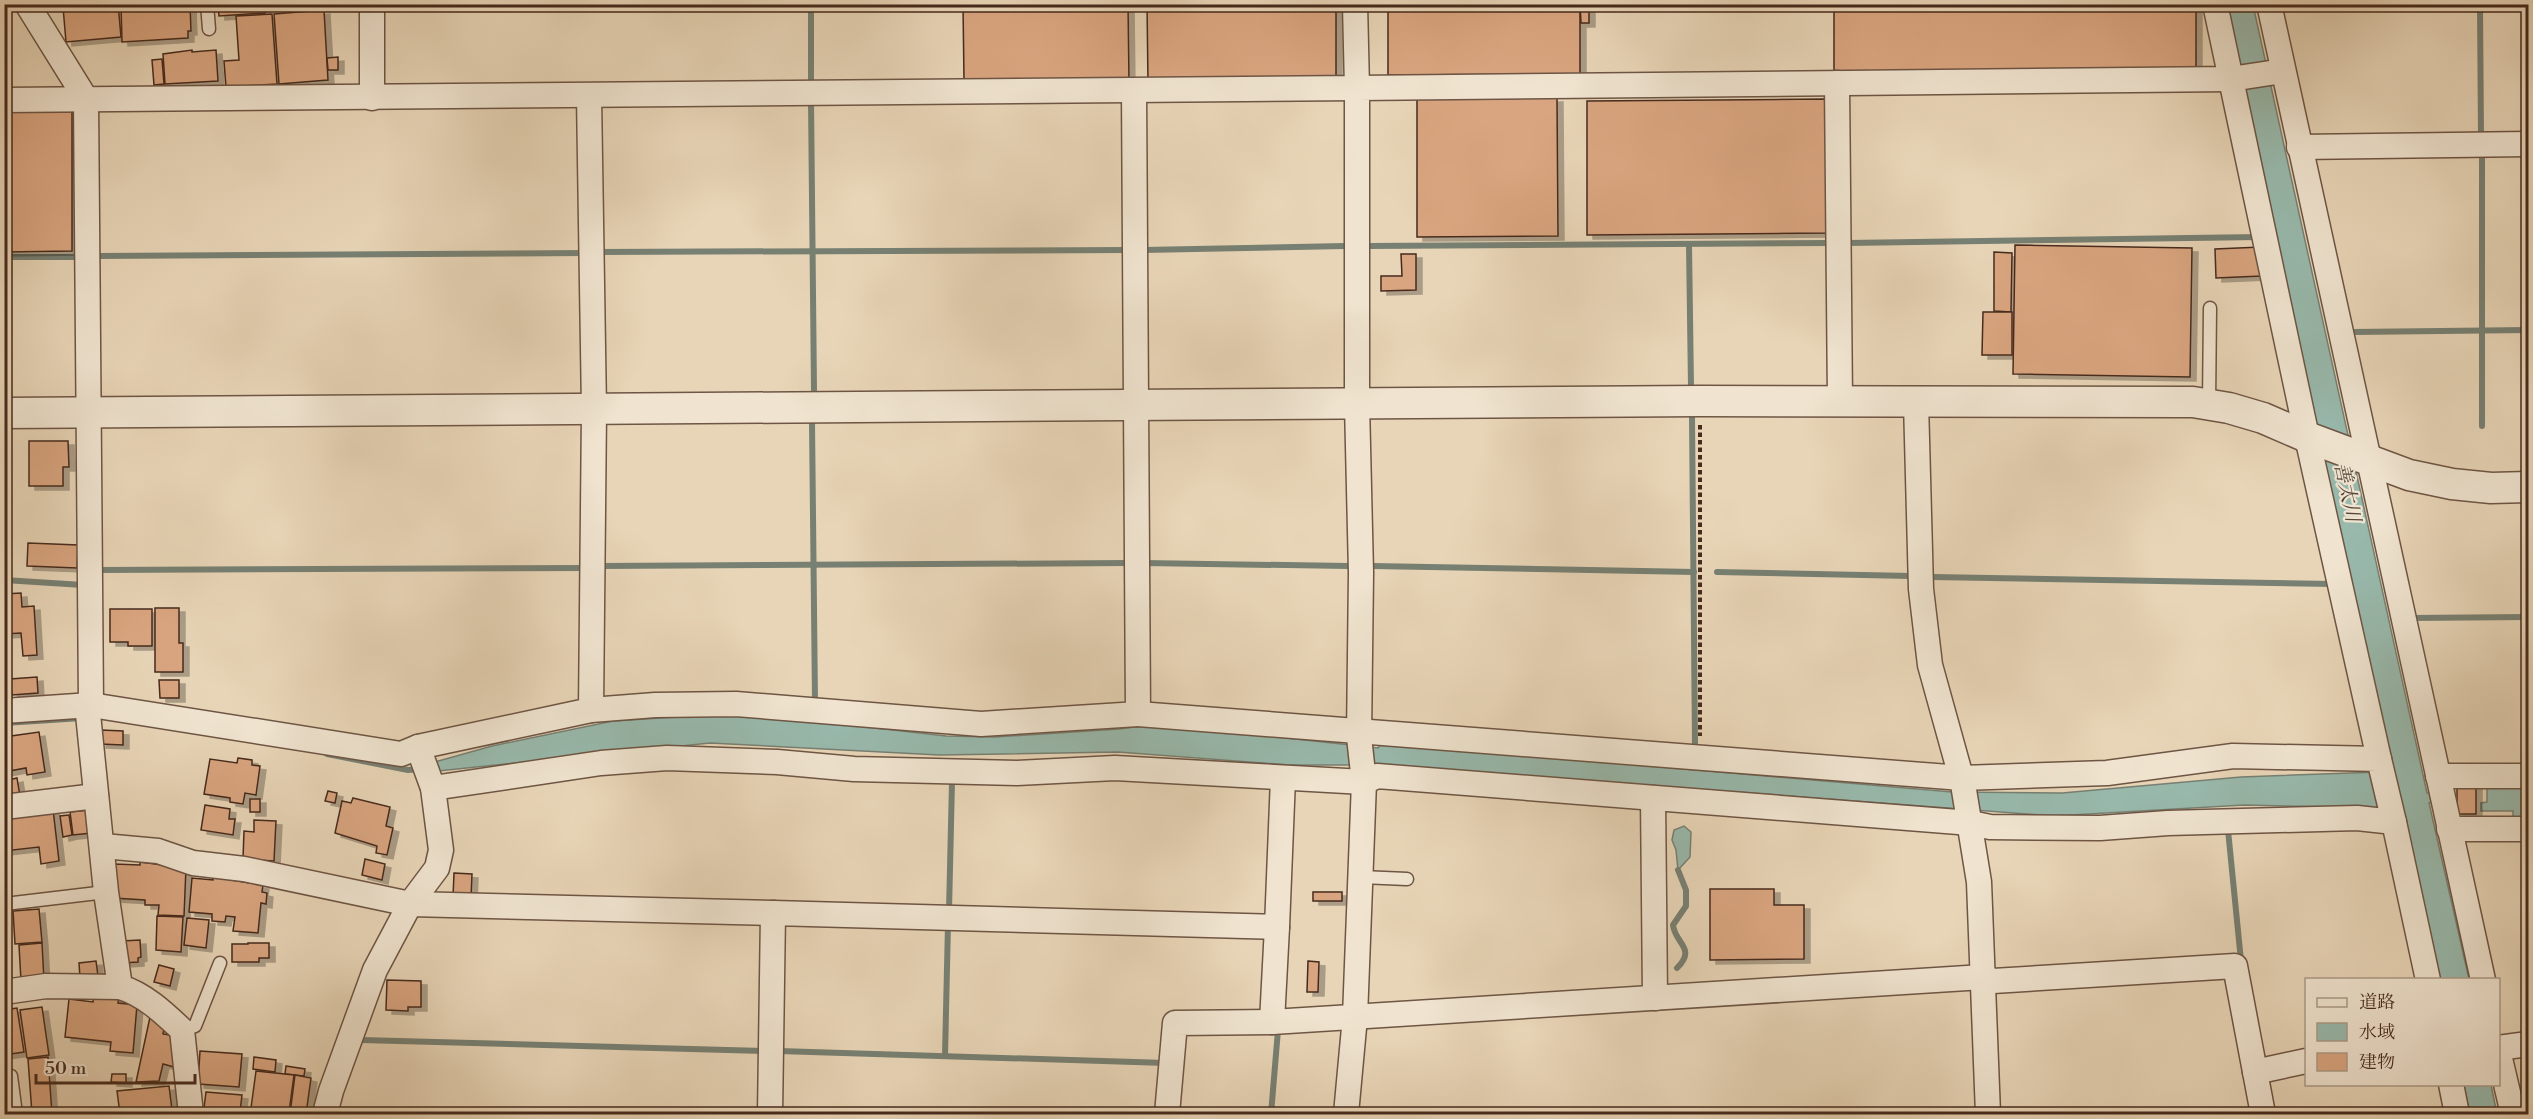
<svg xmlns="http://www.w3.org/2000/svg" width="2533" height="1119" font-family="'Libre Bodoni','Noto Serif JP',serif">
<defs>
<filter id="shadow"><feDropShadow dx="6" dy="4" stdDeviation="0" flood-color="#0004"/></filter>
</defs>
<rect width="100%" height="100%" fill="#e8d5b7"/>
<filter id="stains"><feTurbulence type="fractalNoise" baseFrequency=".00333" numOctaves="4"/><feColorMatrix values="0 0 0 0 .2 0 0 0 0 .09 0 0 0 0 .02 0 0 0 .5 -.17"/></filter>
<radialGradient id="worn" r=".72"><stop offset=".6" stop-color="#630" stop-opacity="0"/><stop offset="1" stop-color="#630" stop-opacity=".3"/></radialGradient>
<!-- water -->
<g fill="#98b9ac" stroke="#778073" stroke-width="1.5">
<polygon points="2225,5 2253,5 2427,793 2433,793 2434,801 2429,803 2469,979 2438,979"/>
<polygon points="741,713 946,736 995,737 1119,729 1158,724 1378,748 1382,743 1952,792 2062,793 2241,777 2379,772 2385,808 2244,805 2054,816 1378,765 1290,765 1118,752 939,755 710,743 419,773 417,767 492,746 613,721"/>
<polygon points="2528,784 2528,816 2522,817 2513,822 2513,811 2481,811 2481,803 2487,802 2487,788"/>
<polygon points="1684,826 1691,832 1690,857 1678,870 1676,850 1672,840 1674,830"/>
<polygon points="2462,1085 2491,1085 2497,1114 2468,1114"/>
</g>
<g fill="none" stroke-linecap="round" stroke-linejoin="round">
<!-- stream -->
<g stroke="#778073" stroke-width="6">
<polyline points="811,4 811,88"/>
<polyline points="2480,4 2481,137"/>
<polyline points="811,101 814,390"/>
<polyline points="2482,155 2482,426"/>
<polyline points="1847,243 2260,237"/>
<polyline points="1689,244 1691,387"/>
<polyline points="1368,246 1830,243"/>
<polyline points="1143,250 1345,246"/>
<polyline points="598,252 1127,250"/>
<polyline points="96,256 586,253"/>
<polyline points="4,257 81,257"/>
<polyline points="2353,332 2528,330"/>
<polyline points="1692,416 1695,745"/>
<polyline points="812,422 815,701"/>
<polyline points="1143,563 1348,566"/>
<polyline points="601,566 1127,563"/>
<polyline points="1372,566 1694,572"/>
<polyline points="98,570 586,568"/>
<polyline points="1717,572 1911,576"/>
<polyline points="1932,577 2333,584"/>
<polyline points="4,580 83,585"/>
<polyline points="2411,618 2528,617"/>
<polyline points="4,723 82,718"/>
<polyline points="327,754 408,770 420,769"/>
<polyline points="2228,830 2241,961"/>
<polyline points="949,911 952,782"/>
<path d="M1677,968C1697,948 1675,944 1673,925L1686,906V890L1678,870"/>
<polyline points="361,1040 764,1051"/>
<polyline points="779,1051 1166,1063"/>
<polyline points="945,1056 948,924"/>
<polyline points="1271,1112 1335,1113"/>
<polyline points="1271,1114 1278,1030"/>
<polyline points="1358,1114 1365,1114"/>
</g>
</g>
<!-- building -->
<g fill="#d9a580" stroke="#462a1d" stroke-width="1.5" filter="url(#shadow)">
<polygon points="99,4 118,4 121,37 66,42 63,7"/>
<polygon points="121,4 190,4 191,31 188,31 188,38 122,42"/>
<polygon points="218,4 264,4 265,13 219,16"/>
<polygon points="963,4 1128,4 1129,81 964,81"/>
<polygon points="1147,4 1336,4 1336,82 1148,83"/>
<polygon points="1388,4 1580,4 1580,74 1388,75"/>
<polygon points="1580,4 1589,4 1589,23 1581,23"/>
<polygon points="1834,4 2196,4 2196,70 1834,72"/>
<polygon points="324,10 328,80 279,84 274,14"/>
<polygon points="272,14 277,84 226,87 224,61 239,60 236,16"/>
<polygon points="192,50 192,52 216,50 218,81 165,84 163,54"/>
<polygon points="338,57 338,70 328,70 327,58"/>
<polygon points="162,59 164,84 154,85 152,60"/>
<polygon points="1557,98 1558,236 1417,237 1417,99"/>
<polygon points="1826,99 1827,233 1587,235 1587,101"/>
<polygon points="4,109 72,109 72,251 4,252"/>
<polygon points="2015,245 2192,248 2190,377 2013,374"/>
<polygon points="2261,247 2262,276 2216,278 2215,249"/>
<polygon points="1994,252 2012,253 2011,312 1994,311"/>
<polygon points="1401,254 1416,254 1416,290 1381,291 1381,276 1402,276"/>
<polygon points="1983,312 2012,312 2012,355 1982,355"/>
<polygon points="29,441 68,441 69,467 63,467 63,486 29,486"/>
<polygon points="28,543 78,545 77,568 27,566"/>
<polygon points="21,593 22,607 34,606 37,655 23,656 21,633 4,634 4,594"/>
<polygon points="155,608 179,608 179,643 183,643 183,672 155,672"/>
<polygon points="110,609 152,609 152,646 128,646 128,642 110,642"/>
<polygon points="37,677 38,693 12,695 10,679"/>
<polygon points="159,680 179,680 179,698 160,698"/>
<polygon points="101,730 123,731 123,745 100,744"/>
<polygon points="39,732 45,772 27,775 26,768 4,772 4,737"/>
<polygon points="238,758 252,760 252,765 260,766 256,795 245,793 243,804 230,802 230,798 204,794 210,759 237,763"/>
<polygon points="17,778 20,796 4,798 4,781"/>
<rect x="2457" y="783" width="19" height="31"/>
<polygon points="328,791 337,793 335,803 325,801"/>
<polygon points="353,798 390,807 386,826 393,828 387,855 376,853 377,846 335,833 342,801 351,803"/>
<rect x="250" y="799" width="10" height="13"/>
<polygon points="205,805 230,809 229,819 235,819 233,835 201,830"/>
<polygon points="53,809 59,861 41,864 39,847 4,851 4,818"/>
<polygon points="89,810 92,833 73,835 70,812"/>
<polygon points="69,815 72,835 63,837 60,816"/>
<polygon points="254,820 276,821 274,861 243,859 244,831 254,832"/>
<polygon points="365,859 385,864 382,880 362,875"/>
<polygon points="140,862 186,868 184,916 158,915 159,905 145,905 145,900 113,898 114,864 140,865"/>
<polygon points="454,873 472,874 471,898 453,897"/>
<polygon points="213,877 263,885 262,892 267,893 266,904 261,903 258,933 233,931 235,917 226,916 225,922 212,921 212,914 189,912 192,878 213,880"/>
<polygon points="1710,889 1774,889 1774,905 1804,905 1804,959 1710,960"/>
<rect x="1313" y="892" width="29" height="9"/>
<polygon points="39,909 42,942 15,944 13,911"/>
<polygon points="157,916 183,917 181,952 156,950"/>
<polygon points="187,918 209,920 206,948 184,945"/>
<polygon points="140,940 141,957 138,958 138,962 123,963 122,941"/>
<polygon points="42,943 44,980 21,981 19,945"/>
<polygon points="248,943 269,943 269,958 259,958 259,962 232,962 232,944 248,944"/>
<polygon points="96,961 98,976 80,978 79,963"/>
<polygon points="1308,961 1319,962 1318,992 1307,992"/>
<polygon points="159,965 174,969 170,986 154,982"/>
<polygon points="387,980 421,981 421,1007 408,1007 408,1011 386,1010"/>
<polygon points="94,994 119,997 118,1003 137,1005 133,1053 110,1051 111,1042 65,1037 69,999 93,1002"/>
<polygon points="42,1007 49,1055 27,1058 20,1010"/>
<polygon points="17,1008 24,1052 4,1055 4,1010"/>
<polygon points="150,1017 165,1024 163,1034 175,1036 172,1050 177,1051 174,1067 163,1064 159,1081 136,1082"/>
<polygon points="200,1051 242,1054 239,1087 198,1084"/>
<polygon points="48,1057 52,1114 32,1114 28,1059"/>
<polygon points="254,1057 276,1060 275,1072 253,1069"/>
<polygon points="286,1066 305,1069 304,1076 285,1074"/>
<polygon points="256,1071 294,1075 289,1112 251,1108"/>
<polygon points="112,1074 126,1074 126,1083 111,1082"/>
<polygon points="295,1075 311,1078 306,1114 290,1114"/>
<polygon points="169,1086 172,1110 184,1108 185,1114 120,1114 117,1091"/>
<polygon points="206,1092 242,1095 240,1112 204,1108"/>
</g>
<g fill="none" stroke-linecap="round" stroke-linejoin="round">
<!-- service casing -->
<g stroke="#6e5544" stroke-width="15">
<g id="service">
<polyline points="207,4 209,29"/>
<polyline points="2209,405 2210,308"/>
<polyline points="1361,877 1407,879"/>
<polyline points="5,904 106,892"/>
<polyline points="182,1030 195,1026 220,963"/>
<polyline points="11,1076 16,1114"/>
</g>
</g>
<!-- minor casing -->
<g stroke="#6e5544" stroke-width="27">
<g id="minor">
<path d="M27,4L86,99L91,705L88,714L106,892L120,987C144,994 164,1013 182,1030L191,1114"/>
<polyline points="2215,4 2307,437 2379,759"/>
<polyline points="2269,4 2483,980"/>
<polyline points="1837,83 1840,402"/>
<polyline points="372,98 372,4"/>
<polyline points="4,100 1357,88 1355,4"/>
<polyline points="2299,147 2528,144"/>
<polyline points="1916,402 1921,589 1930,665 1963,784 1979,882 1988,1114"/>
<polyline points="591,710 655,705 736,704 981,724 1138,714 1134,91"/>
<polyline points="4,711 91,705 401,754 418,747"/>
<polyline points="2438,776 2528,776"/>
<polyline points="433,788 601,763 667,758 777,762 854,769 1017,773 1115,768 1364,782 1377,776 1971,823 1990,827 2100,828 2168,823 2357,818 2394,822 2379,759 2233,756 2107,773 1962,778 1138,714"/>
<polyline points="1653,798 1655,998"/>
<polyline points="4,807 96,796"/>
<polyline points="2394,822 2428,980"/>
<polyline points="2449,829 2528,829"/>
<polyline points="103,846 158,851 193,863 244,869 410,904 773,913"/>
<polyline points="1277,927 1272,1022 1983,977 1993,981 2235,966 2263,1114"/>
<polyline points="4,992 46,986 120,987"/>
<polyline points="2498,1048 2528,1044"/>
<polyline points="2498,1050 2513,1114"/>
<polyline points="2255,1072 2306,1061"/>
<polyline points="2451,1084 2457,1114"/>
<polyline points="325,1114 331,1091 375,970 410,904 437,868 441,850 433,788 418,747 591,710 594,410 589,96"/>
<polyline points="770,1114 773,913 1277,927 1283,778"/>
<polyline points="1167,1114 1175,1023 1272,1022"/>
<polyline points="1346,1114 1355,1017 1364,782 1359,737 1361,573 1357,404 1357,88 2231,79 2283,71"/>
</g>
</g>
<!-- tertiary casing -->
<g stroke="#6e5544" stroke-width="33">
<polyline id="tertiary" points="4,413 1700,401 2193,402 2229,408 2263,418 2307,437 2409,475 2452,484 2491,488 2528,487"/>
</g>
<!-- path -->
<polyline stroke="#462a1d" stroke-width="4" stroke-dasharray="4.5 3" stroke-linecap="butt" points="1700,425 1700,736"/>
<!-- service -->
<use href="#service" stroke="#f0e4d0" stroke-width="12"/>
<!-- minor -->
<use href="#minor" stroke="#f0e4d0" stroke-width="24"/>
<!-- tertiary -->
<use href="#tertiary" stroke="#f0e4d0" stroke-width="30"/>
</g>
<g text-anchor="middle" stroke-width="4.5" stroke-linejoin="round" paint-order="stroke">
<!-- water labels -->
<g font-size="20" font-style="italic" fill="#56473a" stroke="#f0e4d0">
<text transform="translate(2348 492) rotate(78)" y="7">善太川</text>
</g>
</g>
<!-- margin -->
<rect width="2533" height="1119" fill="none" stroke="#e8d5b7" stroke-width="24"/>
<rect x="6" y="6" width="2521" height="1107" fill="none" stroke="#462a1d" stroke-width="3"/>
<rect x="12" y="12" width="2509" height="1095" fill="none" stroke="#462a1d" stroke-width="1.5"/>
<!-- legend -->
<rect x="2305" y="978" width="195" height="108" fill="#f0e4d0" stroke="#ac9a88" stroke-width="1.5"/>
<rect x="2317" y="998" width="30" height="9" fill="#f0e4d0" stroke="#ac9a88" stroke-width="1.5"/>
<text x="2359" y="1008" font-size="18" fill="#462a1d">道路</text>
<rect x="2317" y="1023" width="30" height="18" fill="#98b9ac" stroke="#ac9a88" stroke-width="1.5"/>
<text x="2359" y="1038" font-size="18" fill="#462a1d">水域</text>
<rect x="2317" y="1053" width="30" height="18" fill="#d9a580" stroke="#ac9a88" stroke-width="1.5"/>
<text x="2359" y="1068" font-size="18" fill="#462a1d">建物</text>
<!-- scale -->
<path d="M36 1074v9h159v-9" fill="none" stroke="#462a1d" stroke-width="3"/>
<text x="45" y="1074" font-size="18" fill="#462a1d" stroke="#f0e4d0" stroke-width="4.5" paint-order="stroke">50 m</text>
<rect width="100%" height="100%" filter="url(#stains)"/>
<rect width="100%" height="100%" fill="url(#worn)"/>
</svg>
